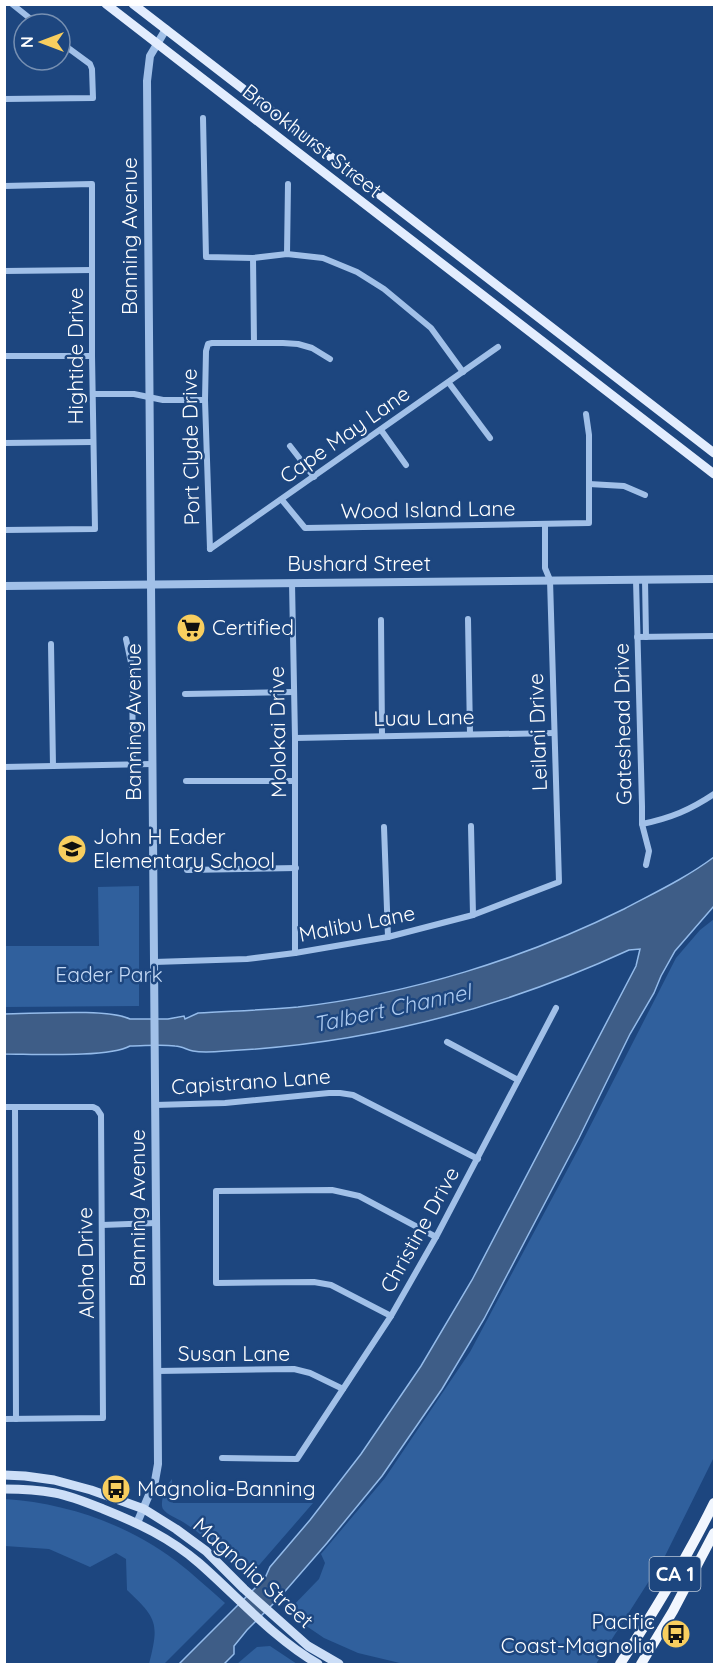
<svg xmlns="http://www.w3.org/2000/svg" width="719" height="1669" font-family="Quicksand,sans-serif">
<rect width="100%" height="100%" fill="#1d467f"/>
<!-- green -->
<g fill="#30609d">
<polygon points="139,886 139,1006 5,1007 5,946 99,946 98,887"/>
<polygon points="714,919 714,1457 665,1556 596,1664 404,1664 358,1653 324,1638 299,1621 288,1611 319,1579 325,1563 321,1554 385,1478 470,1352 580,1146 676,958 700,930"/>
<path d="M172,1479L173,1503H313L248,1578C228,1559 207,1537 183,1522C177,1518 167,1515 163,1509C159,1502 167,1484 172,1479Z"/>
<path d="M5,1499C66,1503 127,1524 176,1561C193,1574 209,1589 225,1603L164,1664H149C159,1624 158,1619 127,1590L126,1559L116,1553L90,1567L49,1549L5,1546Z"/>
<polygon points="270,1646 297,1664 237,1664 257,1647"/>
</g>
<!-- water -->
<path fill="#3e5d87" stroke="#94bbea" stroke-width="1.5" d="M714,857V906L675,951L661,976L654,993L630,1034L579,1138L484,1319L442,1389L382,1476L327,1543L280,1597L247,1630L234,1646V1654L224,1664H179L265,1578L270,1567L310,1520L361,1454L421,1366L472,1280L636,966L640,949L629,950C501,1009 366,1044 225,1051C214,1052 203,1053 193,1051C187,1050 182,1046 175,1046C160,1044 145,1046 130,1046C108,1058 33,1054 5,1054L4,1014C33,1014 107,1008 130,1019H168L184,1016L185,1019L198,1013C231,1011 265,1010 298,1007C410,994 523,959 624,909C654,893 686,878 714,857Z"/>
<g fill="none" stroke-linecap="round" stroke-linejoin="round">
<!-- minor -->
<g stroke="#a1c0e8" stroke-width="6">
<polyline points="12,4 37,24"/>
<polyline points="4,99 93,98 92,69 90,64 60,42"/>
<polyline points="203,118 206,257 253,258 287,254 323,258 357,272 384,289 431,328 463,372"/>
<polyline points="4,186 92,184 92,356 95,529 4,530"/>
<polyline points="287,254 288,184"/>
<polyline points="253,258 254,343"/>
<polyline points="4,271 92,270"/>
<polyline points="4,356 92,356"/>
<polyline points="449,383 490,438"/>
<polyline points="93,394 134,394 163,400 205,400"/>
<polyline points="381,430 406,465"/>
<polyline points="4,443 93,442"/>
<polyline points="290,446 314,477"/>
<polyline points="589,484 624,486 645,495"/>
<polyline points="282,500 305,528 589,523 589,435 586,414"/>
<polyline points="210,549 498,347"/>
<polyline points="210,549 205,400 206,351 208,344 212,343 283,343 298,344 312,348 330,359"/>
<polyline points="636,580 642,806 642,824 649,851 646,865"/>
<polyline points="645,580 646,637"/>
<polyline points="292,583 295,738 295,953"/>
<polyline points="468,619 470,734"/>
<polyline points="381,620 382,736"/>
<polyline points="637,637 714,636"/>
<polyline points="126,639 132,667 133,765"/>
<polyline points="51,644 53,766"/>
<polyline points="185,694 294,692"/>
<polyline points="295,738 554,733"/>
<polyline points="4,767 152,764"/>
<polyline points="186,781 295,781"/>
<path d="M642,824C671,818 690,810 714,794"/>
<polyline points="471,826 473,915"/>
<polyline points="384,827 388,937"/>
<polyline points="187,870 296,868"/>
<polyline points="154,962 247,959 295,953 388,937 473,915 559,882 550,580 545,568 545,525"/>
<polyline points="447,1042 518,1080"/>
<polyline points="155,1105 225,1103 329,1093 340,1093 353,1095 478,1159"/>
<polyline points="4,1107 93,1107 97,1109 101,1115 103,1418 4,1419"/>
<polyline points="15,1107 16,1419"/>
<polyline points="102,1225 156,1223"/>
<polyline points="391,1316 331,1285 314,1282 216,1283 216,1191 332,1190 359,1196 436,1237"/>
<polyline points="157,1371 294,1369 310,1373 343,1389"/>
<polyline points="222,1458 297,1459 391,1316 436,1237 556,1008"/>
</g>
<!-- tertiary -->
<g stroke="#a1c0e8" stroke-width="8">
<polyline points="4,586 714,579"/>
<polyline points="137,1523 155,1481 158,1464 147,81 150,56 166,29"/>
</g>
<!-- secondary -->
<g stroke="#ccdef7" stroke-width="9">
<polyline points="4,1475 25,1476 54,1480 91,1490 144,1509 176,1529 206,1551 244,1589 308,1646 339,1664"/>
<path d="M4,1489C21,1489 39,1490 55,1493C71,1496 88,1503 103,1509C138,1523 170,1538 199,1563C238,1597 273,1638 318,1664"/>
</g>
<!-- primary -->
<g stroke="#e3edfe" stroke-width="9">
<polyline points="106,4 714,474"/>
<polyline points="133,4 714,453"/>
</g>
<!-- trunk -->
<g stroke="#f1f6fe" stroke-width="10">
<path d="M620,1664C654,1612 687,1558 714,1503"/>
<polyline points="641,1664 673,1611 714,1533"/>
</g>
</g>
<!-- icons -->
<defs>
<g id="supermarket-disc" transform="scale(1.5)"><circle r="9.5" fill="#f8ce5f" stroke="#1d467f"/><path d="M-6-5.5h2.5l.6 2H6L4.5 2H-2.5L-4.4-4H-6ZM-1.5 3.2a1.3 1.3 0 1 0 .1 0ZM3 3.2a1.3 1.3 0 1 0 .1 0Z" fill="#111"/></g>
<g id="school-disc" transform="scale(1.5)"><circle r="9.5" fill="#f8ce5f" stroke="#1d467f"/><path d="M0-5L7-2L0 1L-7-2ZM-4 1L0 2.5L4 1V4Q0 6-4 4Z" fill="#111"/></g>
<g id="bus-disc" transform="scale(1.5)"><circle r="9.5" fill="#f8ce5f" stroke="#1d467f"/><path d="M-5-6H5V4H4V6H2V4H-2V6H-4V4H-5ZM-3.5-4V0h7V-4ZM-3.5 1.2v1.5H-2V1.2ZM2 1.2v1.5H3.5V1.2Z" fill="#111"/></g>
</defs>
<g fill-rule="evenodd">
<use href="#supermarket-disc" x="191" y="628"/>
<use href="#school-disc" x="72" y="849"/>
<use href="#bus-disc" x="116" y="1489"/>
<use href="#bus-disc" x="676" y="1634"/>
</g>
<g text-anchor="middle" stroke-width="5" stroke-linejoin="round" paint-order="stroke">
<!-- shield labels -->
<rect fill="#1d467f" stroke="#bbc8d9" stroke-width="1.5" x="649.5" y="1557" width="51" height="34" rx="4.5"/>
<g font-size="20" font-weight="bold" fill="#fff">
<text x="675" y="1581">CA 1</text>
</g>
<!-- street labels -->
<g font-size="21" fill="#fff" stroke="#1d467f">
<text transform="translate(312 141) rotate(38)" y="7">Brookhurst Street</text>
<text transform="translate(130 236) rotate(-90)" y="7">Banning Avenue</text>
<text transform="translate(76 356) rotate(-90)" y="7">Hightide Drive</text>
<text transform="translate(345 435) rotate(-35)" y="7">Cape May Lane</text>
<text transform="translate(191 447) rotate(-91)" y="7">Port Clyde Drive</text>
<text transform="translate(428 510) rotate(-1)" y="7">Wood Island Lane</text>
<text x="359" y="571">Bushard Street</text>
<text transform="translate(424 718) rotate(-1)" y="7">Luau Lane</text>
<text transform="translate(134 722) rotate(-90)" y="7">Banning Avenue</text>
<text transform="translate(623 724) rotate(-91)" y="7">Gateshead Drive</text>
<text transform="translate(278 732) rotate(-91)" y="7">Molokai Drive</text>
<text transform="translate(538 732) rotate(-92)" y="7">Leilani Drive</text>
<text transform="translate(357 924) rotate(-11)" y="7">Malibu Lane</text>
<text transform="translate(251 1082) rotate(-4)" y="7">Capistrano Lane</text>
<text transform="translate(138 1208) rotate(-90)" y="7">Banning Avenue</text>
<text transform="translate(420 1230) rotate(-61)" y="7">Christine Drive</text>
<text transform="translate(86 1263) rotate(-91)" y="7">Aloha Drive</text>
<text x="234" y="1361">Susan Lane</text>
<text transform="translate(253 1573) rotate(42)" y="7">Magnolia Street</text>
</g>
<!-- poi labels -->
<g font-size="21" fill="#fff" stroke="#1d467f" text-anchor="start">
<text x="212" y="635">Certified</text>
<text x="93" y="844">John H Eader<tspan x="93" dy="24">Elementary School</tspan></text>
<text x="137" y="1496">Magnolia-Banning</text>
<text x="655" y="1629" text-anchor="end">Pacific<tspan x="655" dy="24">Coast-Magnolia</tspan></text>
</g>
<!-- park labels -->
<g font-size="21" fill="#c5daf6" stroke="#1d467f">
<text x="109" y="982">Eader Park</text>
</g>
<!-- water labels -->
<g font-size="22" font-style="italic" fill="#accaf0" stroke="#1d467f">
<text transform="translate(392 1008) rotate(-12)" y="8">Talbert Channel</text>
</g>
</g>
<!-- border -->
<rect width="719" height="1669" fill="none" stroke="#ffffff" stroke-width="12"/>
<!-- north arrow -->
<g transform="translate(42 42) rotate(270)"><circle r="28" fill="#1d467f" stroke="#7790b2" stroke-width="1.5"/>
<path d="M0-4.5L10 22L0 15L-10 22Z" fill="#f8ce5f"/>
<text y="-9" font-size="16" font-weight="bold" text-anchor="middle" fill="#ffffff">N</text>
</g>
</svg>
